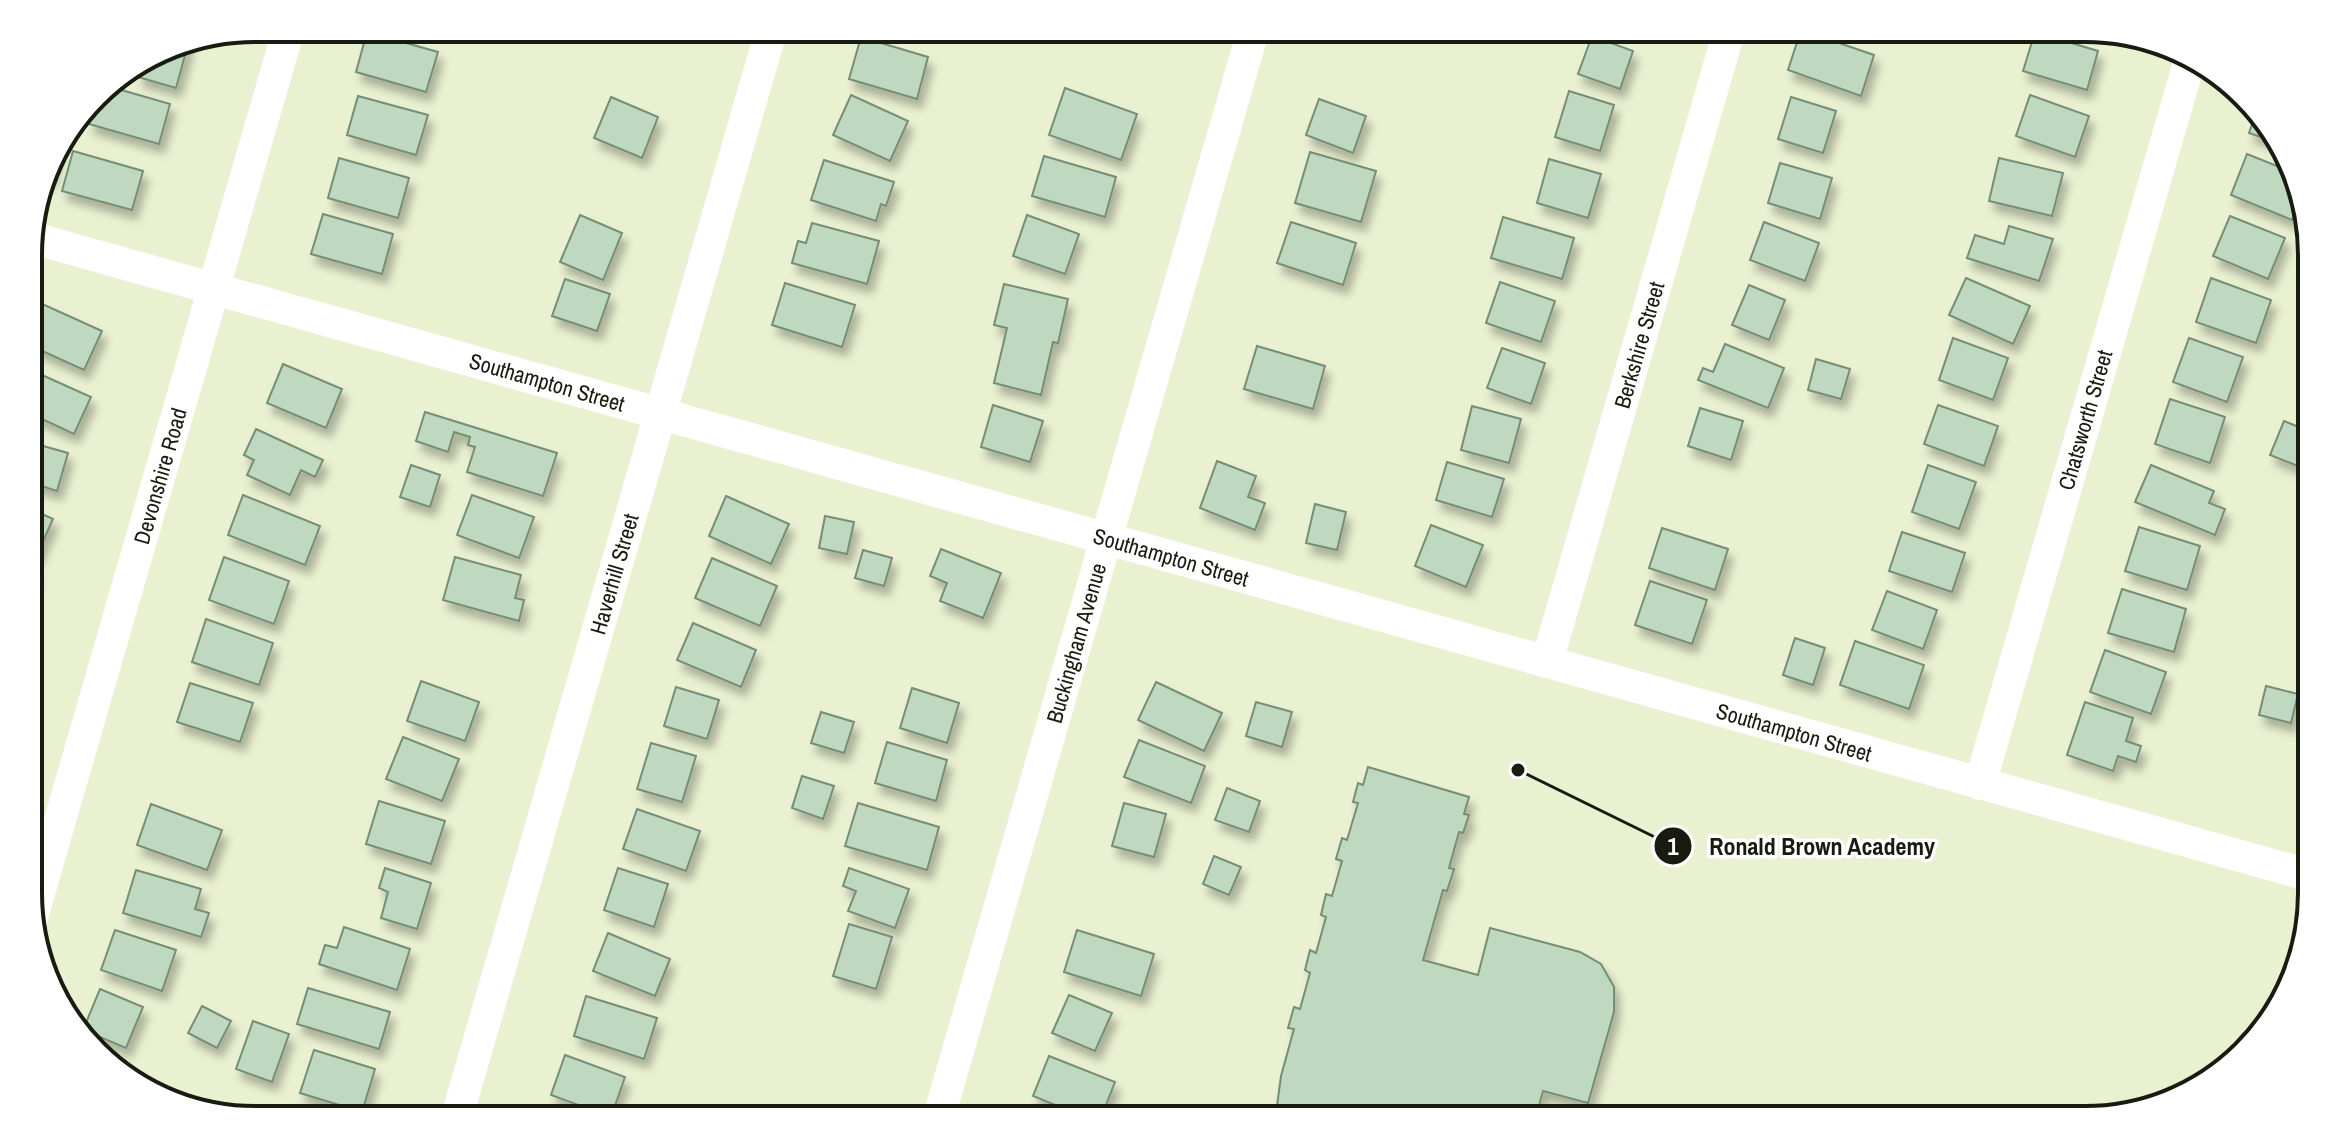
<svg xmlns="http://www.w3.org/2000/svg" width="2340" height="1148" font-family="'Archivo Narrow',sans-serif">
<defs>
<filter id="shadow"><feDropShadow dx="5" dy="9" stdDeviation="4" flood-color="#0004"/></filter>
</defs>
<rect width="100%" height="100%" fill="#eaf1d1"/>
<!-- building -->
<g fill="#bfd9c0" stroke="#768d76" stroke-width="2" filter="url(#shadow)">
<polygon points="1801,30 1874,55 1861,96 1788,70"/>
<polygon points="367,32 438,52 426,92 356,72"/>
<polygon points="2035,32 2098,51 2087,90 2023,71"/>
<polygon points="1592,36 1633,51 1620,89 1578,74"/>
<polygon points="861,37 928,57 917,99 849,79"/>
<polygon points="183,42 188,44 176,88 138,77 142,61 168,45"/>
<polygon points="104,85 170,104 159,144 89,124 97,95"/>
<polygon points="1065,88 1137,114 1121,160 1049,135"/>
<polygon points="1569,91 1614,105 1600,151 1555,137"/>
<polygon points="851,95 908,121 890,161 833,135"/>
<polygon points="2030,95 2089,116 2075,157 2016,136"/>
<polygon points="358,96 428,115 416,155 347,135"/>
<polygon points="611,97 658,117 642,158 594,138"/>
<polygon points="1791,97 1836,111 1823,153 1778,139"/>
<polygon points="1319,99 1366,116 1353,153 1306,135"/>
<polygon points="2257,110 2265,117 2276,142 2249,133"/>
<polygon points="73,151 143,171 132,210 62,191"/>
<polygon points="1310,152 1376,171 1361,222 1295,203"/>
<polygon points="52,153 56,154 50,179 45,178"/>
<polygon points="2247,154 2287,170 2300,201 2292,220 2231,195"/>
<polygon points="1044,156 1116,177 1105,217 1032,196"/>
<polygon points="339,158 409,178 398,218 328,198"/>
<polygon points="1999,158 2063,173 2052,216 1989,201"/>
<polygon points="1549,159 1601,174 1588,218 1537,203"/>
<polygon points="824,160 894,182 886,206 881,204 876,221 811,200"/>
<polygon points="1780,163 1832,178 1820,219 1768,203"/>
<polygon points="323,214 393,234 382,274 311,254"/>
<polygon points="580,215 622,233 603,280 560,262"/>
<polygon points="1027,215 1079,234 1065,274 1013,256"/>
<polygon points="2230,216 2285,238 2268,279 2213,256"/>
<polygon points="1503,217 1574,238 1562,279 1491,258"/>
<polygon points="1291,222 1356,243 1343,285 1277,263"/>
<polygon points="1764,222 1819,243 1805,281 1750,260"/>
<polygon points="812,223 879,241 867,284 792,263 798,241 806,243"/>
<polygon points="2009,226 2053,239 2039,281 1967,258 1975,235 2004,244"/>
<polygon points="1966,278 2030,306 2013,344 1949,315"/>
<polygon points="2211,278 2271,300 2256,343 2196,322"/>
<polygon points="565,279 610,294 597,331 552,316"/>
<polygon points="1500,282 1555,301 1541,342 1486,323"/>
<polygon points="785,283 855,305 842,347 772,325"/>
<polygon points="1004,284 1068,299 1058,343 1053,342 1041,395 994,383 1007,328 994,325"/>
<polygon points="1749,285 1785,300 1769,340 1732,325"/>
<polygon points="40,303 102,331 84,370 29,345 29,328"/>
<polygon points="1953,338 2008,358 1993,400 1939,380"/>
<polygon points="2189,338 2243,357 2227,402 2173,382"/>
<polygon points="1725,344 1784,368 1768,408 1698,380 1703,368 1713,372"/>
<polygon points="1257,346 1325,366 1313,409 1244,389"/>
<polygon points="1502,348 1545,363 1531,404 1487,388"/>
<polygon points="1816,359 1850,369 1841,399 1808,390"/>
<polygon points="283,364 342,389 326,428 267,403"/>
<polygon points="33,371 91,397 74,434 29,413 29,380"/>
<polygon points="2170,399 2225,417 2210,463 2155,444"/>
<polygon points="993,405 1043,421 1030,462 981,447"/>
<polygon points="1938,405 1998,426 1984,466 1924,444"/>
<polygon points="1472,406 1521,419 1509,463 1461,450"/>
<polygon points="1700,408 1743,421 1731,460 1688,446"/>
<polygon points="425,412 557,453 543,496 467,472 475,447 468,445 470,437 454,432 448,452 416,441"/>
<polygon points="2284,421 2311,432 2311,462 2308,470 2270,455"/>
<polygon points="256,429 323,460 315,477 301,470 290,495 247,475 254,460 244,455"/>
<polygon points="29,442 68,453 57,491 29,482"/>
<polygon points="1217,461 1256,476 1248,497 1265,503 1255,530 1200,508"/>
<polygon points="1447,462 1504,479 1492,517 1436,500"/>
<polygon points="411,465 440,475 430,507 400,497"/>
<polygon points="1928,465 1976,482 1959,529 1912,512"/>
<polygon points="2151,465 2214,491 2209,503 2225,509 2215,535 2135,502"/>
<polygon points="243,495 320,526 305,565 228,535"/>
<polygon points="472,495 534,517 519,558 457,535"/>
<polygon points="726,496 789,524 771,564 709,536"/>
<polygon points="1315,504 1346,512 1337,550 1306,543"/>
<polygon points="29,508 53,519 36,557 29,554"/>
<polygon points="825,516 854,522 847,554 819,548"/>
<polygon points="1431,525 1483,545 1466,587 1415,566"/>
<polygon points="2139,527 2200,546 2187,590 2125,571"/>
<polygon points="1662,528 1728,549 1715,590 1649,568"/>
<polygon points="1902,532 1965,553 1952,592 1889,571"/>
<polygon points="941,549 1001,573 983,618 940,601 947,583 930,576"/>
<polygon points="863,550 892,558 884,586 855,578"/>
<polygon points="224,557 289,581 274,624 209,600"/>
<polygon points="455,557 521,575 515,598 524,600 519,621 443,600"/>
<polygon points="712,558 777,586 760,626 695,598"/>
<polygon points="29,573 35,574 29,595"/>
<polygon points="1650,581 1707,600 1692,644 1635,625"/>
<polygon points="2122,589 2186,609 2174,652 2108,633"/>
<polygon points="1887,591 1937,610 1923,649 1872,630"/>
<polygon points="206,619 273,643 259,685 192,662"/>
<polygon points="693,623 756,650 741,687 677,660"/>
<polygon points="1795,638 1825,648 1813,685 1783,675"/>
<polygon points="1855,641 1924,665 1909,709 1840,685"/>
<polygon points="2105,650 2166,672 2151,714 2090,692"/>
<polygon points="421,681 479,702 465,741 407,721"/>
<polygon points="1156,682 1222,713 1204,751 1138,720"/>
<polygon points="190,683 253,703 240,742 177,722"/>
<polygon points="2266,686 2298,694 2291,723 2259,715"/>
<polygon points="676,687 719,700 707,739 664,726"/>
<polygon points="912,688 959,703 947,743 900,728"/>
<polygon points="1256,702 1292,712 1282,747 1246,736"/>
<polygon points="2085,702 2133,718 2126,741 2141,746 2136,762 2118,756 2113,771 2067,755"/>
<polygon points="821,712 854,722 844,753 811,743"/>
<polygon points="403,737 459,759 442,801 386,779"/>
<polygon points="1139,740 1205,766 1191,803 1124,777"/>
<polygon points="887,742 947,760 936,801 875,783"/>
<polygon points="651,743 696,756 682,802 637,789"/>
<polygon points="1368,767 1469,797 1464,814 1469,815 1463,833 1459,832 1449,868 1454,869 1447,891 1443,890 1423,960 1478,975 1490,928 1580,952 1601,964 1614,987 1614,1012 1588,1103 1543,1091 1535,1120 1280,1120 1277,1106 1281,1076 1294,1029 1288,1028 1294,1007 1300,1009 1310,973 1305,970 1310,950 1316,953 1326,917 1321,915 1326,894 1332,896 1342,861 1336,859 1342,838 1347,840 1358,803 1353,802 1358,783 1363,785"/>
<polygon points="802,776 834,786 823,819 792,808"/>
<polygon points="1227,788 1260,801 1249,832 1215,820"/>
<polygon points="379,801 445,821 431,864 366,844"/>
<polygon points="858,803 939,827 927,870 845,846"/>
<polygon points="1124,803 1166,814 1154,857 1112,846"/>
<polygon points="151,804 222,830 207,870 137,845"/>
<polygon points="637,809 700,831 686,871 623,849"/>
<polygon points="1214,856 1241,867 1229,895 1203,884"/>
<polygon points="385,868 431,883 417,929 381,918 388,892 379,888"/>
<polygon points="618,868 668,884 654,927 604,910"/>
<polygon points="849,868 909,889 895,928 848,911 856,891 843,886"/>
<polygon points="136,870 201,889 195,909 209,913 201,937 123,913"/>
<polygon points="849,924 892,937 876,989 833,976"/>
<polygon points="344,927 410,949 397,990 319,964 325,945 337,948"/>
<polygon points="115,930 176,950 162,991 101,970"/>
<polygon points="1077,930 1154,954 1141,996 1064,972"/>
<polygon points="608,933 670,959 655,996 593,971"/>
<polygon points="308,988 390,1012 379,1049 297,1024"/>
<polygon points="100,989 143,1007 126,1048 83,1030"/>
<polygon points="1069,995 1112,1013 1095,1051 1052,1033"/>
<polygon points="586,996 657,1018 644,1059 574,1036"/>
<polygon points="202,1006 231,1021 217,1048 188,1033"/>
<polygon points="253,1021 289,1034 272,1082 236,1069"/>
<polygon points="314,1050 375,1069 362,1112 300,1093"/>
<polygon points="565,1055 625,1077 611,1117 551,1095"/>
<polygon points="1049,1056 1115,1082 1100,1120 1092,1120 1033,1096"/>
<polygon points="117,1066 146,1077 142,1086"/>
<polygon points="546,1114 565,1120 544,1120"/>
</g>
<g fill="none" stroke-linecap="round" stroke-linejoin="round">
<!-- minor -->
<g stroke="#fff" stroke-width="32">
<polyline points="29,237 2312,876"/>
<polyline points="1547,662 1730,28"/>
<polyline points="1980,784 2191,56"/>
<polyline points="30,924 289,28"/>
<polyline points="456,1120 772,28"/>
<polyline points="938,1120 1254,28"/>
</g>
</g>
<g text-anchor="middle" stroke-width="7" stroke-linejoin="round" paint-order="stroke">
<!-- street labels -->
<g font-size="22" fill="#181b0f" stroke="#fff">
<text transform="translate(1639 345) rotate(-74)" y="8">Berkshire Street</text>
<text transform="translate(547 382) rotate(16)" y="8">Southampton Street</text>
<text transform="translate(2085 420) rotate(-74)" y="8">Chatsworth Street</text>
<text transform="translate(160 476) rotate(-74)" y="8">Devonshire Road</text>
<text transform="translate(1171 557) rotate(16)" y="8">Southampton Street</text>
<text transform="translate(614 574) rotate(-74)" y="8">Haverhill Street</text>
<text transform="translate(1076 643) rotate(-74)" y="8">Buckingham Avenue</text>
<text transform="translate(1794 732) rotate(16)" y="8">Southampton Street</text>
</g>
</g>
<!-- crop -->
<path d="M0 0H2340V1148H0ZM255 42H2085A213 213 0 0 1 2298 255V893A213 213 0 0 1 2085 1106H255A213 213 0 0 1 42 893V255A213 213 0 0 1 255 42Z" fill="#fff" fill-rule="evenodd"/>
<path fill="none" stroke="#181b0f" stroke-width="4" d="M255 42H2085A213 213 0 0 1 2298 255V893A213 213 0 0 1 2085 1106H255A213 213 0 0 1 42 893V255A213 213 0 0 1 255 42Z"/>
<!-- callouts -->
<path fill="none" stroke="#181b0f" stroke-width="3" d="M1518 770L1673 846"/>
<g fill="#181b0f" stroke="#fff" stroke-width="3">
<circle cx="1518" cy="770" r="8"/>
<circle cx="1673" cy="846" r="20"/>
</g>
<g font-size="24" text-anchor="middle" font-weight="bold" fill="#fff">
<text x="1673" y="855">1</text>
</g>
<g font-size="24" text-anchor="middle" font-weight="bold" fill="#181b0f" stroke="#fff" stroke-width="7" stroke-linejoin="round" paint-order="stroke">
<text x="1822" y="855">Ronald Brown Academy</text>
</g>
</svg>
